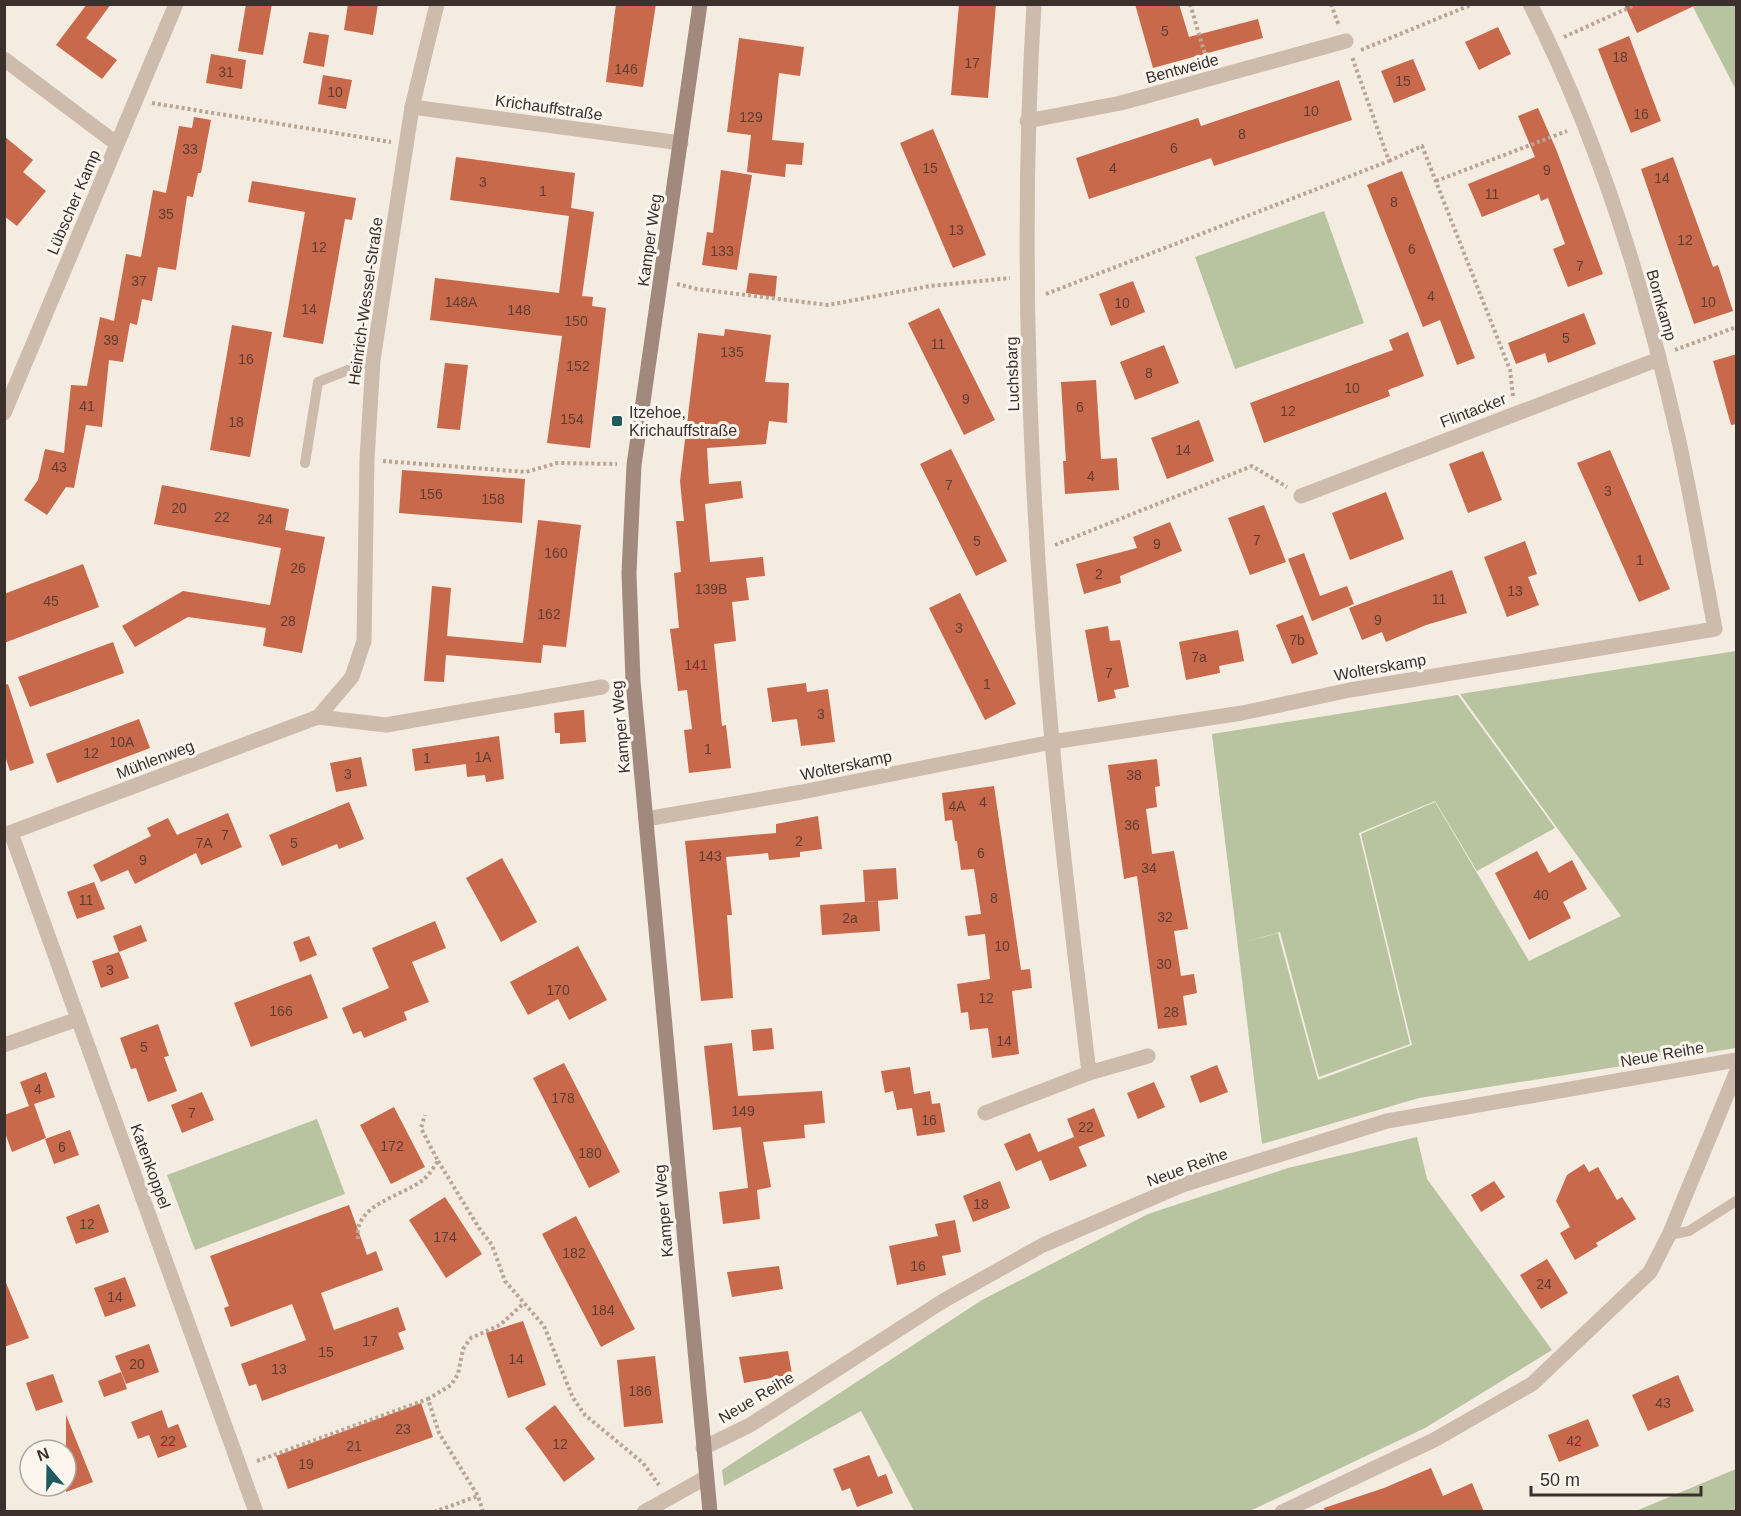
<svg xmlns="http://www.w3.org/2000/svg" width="1741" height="1516" font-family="Arial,sans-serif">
<rect width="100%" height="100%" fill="#f4ebe1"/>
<!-- green -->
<g fill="#b8c4a0">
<polygon points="1692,5 1736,5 1736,90"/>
<polygon points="1324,211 1364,323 1235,369 1195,257"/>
<polygon points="1736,651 1736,1048 1419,1098 1262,1144 1212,734 1458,695 1555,828 1477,871 1435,801 1359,833 1410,1044 1319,1077 1280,932 1249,941 1278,933 1318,1080 1412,1045 1361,834 1435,802 1529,961 1621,916 1460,694"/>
<polygon points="317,1119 345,1194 195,1250 167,1175"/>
<polygon points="1417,1137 1427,1179 1552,1350 1425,1428 1250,1511 914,1511 861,1411 724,1486 722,1470 982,1300 1148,1214 1288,1168"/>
<polygon points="1736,1469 1736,1511 1636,1511"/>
</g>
<!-- building -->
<g fill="#c8694b">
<polygon points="87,4 111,4 86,38 117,60 102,79 56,45"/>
<polygon points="246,4 272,4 263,55 238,51"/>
<polygon points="348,4 378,4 373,35 344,30"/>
<polygon points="616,4 656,4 643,87 606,82"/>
<polygon points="959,4 996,4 988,98 951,95"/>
<polygon points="1135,4 1179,4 1189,37 1258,19 1263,38 1153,68"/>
<polygon points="1624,4 1698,4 1637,33"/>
<polygon points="1498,27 1511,54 1479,70 1465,42"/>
<polygon points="309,32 329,35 324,67 303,63"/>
<polygon points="1629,36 1661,121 1631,133 1598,49"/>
<polygon points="739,38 804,47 800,76 779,73 772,140 804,143 802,165 786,164 785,177 747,172 751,135 727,132"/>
<polygon points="211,54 246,60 242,89 206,83"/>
<polygon points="1413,59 1426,90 1394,103 1381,71"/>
<polygon points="323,75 352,80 346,109 318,104"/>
<polygon points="1339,80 1352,120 1214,166 1211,158 1089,199 1076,158 1198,118 1201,126"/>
<polygon points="1538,108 1556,149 1603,274 1568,287 1553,249 1565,244 1548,198 1541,201 1539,194 1482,217 1468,184 1535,157 1518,116"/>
<polygon points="194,117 211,120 201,173 198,173 193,197 187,196 176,270 158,267 152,301 142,299 137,325 130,323 123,362 109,360 102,427 86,425 74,488 66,487 47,515 24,500 38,480 45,449 64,453 71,385 87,386 100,317 114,321 126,254 141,257 153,190 166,193 179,126 192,128"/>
<polygon points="933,129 986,255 953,268 900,143"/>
<polygon points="4,136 33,160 23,172 46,191 17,226 4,216"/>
<polygon points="456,157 575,173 571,208 594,212 582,296 593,297 592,306 606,308 590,448 547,443 562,336 430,320 435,278 559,293 569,216 450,200"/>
<polygon points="1673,157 1713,267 1718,265 1733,311 1694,324 1641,169"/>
<polygon points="721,170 752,175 737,270 702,265 707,232 713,233"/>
<polygon points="1402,171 1475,358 1457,365 1440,320 1423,327 1367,185"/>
<polygon points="252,181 356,198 352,220 345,219 323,344 283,337 305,212 248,202"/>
<polygon points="749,273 777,276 775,297 746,293"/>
<polygon points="1133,281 1145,312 1111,326 1099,294"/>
<polygon points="939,308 995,420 964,435 908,323"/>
<polygon points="1584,313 1596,344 1548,363 1545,353 1516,364 1508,343"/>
<polygon points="232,325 272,332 250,457 210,450"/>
<polygon points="725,329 771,335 765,382 789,383 787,423 769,421 766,444 707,448 709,484 741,481 743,498 705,504 710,562 763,557 765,576 746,578 749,600 732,602 736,641 714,644 722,726 726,725 731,768 689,773 684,730 692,729 687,690 678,691 670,629 679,628 674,573 681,572 676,521 684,521 680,481 698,333 724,336"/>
<polygon points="1408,332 1424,376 1388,390 1390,396 1264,443 1250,403 1393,350 1389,340"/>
<polygon points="1164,345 1179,383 1135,400 1120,362"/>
<polygon points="1737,354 1737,424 1731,425 1713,361"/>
<polygon points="445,363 468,365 460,430 437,428"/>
<polygon points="1096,380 1101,459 1117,458 1119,490 1065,494 1063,461 1066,461 1061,382"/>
<polygon points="1199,420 1214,461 1167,479 1151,438"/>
<polygon points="951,449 1007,561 976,576 920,464"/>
<polygon points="1610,450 1670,589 1639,602 1577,463"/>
<polygon points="1483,451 1502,500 1468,513 1449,464"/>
<polygon points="402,470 525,479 522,523 399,513"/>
<polygon points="162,485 289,509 285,530 325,537 302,653 263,646 266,628 188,617 135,647 122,626 183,591 270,605 281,548 154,524"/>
<polygon points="1386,492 1404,539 1350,560 1332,513"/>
<polygon points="1264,505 1286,562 1250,575 1228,518"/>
<polygon points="538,520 581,525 566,647 543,645 541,663 446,655 444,682 424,681 432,586 451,588 447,636 523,643"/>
<polygon points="1170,522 1182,551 1120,576 1121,583 1084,594 1076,564 1137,548 1133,537"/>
<polygon points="1525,541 1537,574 1528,577 1539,605 1507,617 1484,557"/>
<polygon points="1304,553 1320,596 1347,586 1354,604 1312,621 1288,559"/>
<polygon points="83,564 99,607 4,643 4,594"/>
<polygon points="1452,570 1467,613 1426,625 1386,642 1382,632 1362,640 1349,608"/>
<polygon points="960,593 1016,704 985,720 929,608"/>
<polygon points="1303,615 1318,654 1292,664 1276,625"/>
<polygon points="1108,626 1110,641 1120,640 1129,687 1114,690 1116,698 1098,702 1085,630"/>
<polygon points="1238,630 1244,661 1219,666 1220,673 1186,680 1179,642"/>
<polygon points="113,642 124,673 30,707 18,677"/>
<polygon points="806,683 807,692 828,689 835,742 801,746 797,719 772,722 767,688"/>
<polygon points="8,684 34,763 10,771 4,753 4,685"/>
<polygon points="584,710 586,742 560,744 560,733 555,733 554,713"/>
<polygon points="139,719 150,748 57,783 46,754"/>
<polygon points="499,736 504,779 486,782 485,775 467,777 466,764 415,771 412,749"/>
<polygon points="361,757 367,786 336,792 330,763"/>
<polygon points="1157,759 1160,786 1155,787 1157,807 1146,809 1152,854 1174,851 1188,929 1174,931 1181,976 1194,974 1197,993 1183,996 1187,1025 1158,1029 1137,876 1124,879 1108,765"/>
<polygon points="994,786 1021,970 1030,969 1032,988 1012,991 1019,1054 992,1058 988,1028 970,1030 968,1012 961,1013 957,984 990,979 985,934 968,936 965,916 981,914 974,869 961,870 957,841 955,841 952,820 945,821 942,793"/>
<polygon points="349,802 364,839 339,849 337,844 282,866 269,835"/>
<polygon points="228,813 242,847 201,865 196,853 135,884 128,870 101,882 93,865 151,836 147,828 168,818 177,835"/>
<polygon points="818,816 822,849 800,852 800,857 769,860 768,853 726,857 732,915 727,915 733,998 701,1001 685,841 776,833 776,824"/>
<polygon points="1537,851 1549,873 1572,860 1587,889 1563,902 1571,918 1529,940 1495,873"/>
<polygon points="502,858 537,922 501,942 466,878"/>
<polygon points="896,868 898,899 865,902 863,870"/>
<polygon points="94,882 105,909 77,919 67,892"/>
<polygon points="878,901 880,931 822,935 820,905"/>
<polygon points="435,921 446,948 412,962 429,1002 404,1012 407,1020 364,1038 361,1031 353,1034 342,1008 389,988 372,948"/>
<polygon points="141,925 147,941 119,952 113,936"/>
<polygon points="309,936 317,955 300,962 293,942"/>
<polygon points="578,946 607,1000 569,1020 558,999 528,1015 510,982"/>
<polygon points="119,952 129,978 101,988 92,961"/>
<polygon points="311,974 328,1018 251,1047 234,1003"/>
<polygon points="158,1024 169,1056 164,1057 177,1091 148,1102 136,1068 131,1069 120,1038"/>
<polygon points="772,1028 774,1049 753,1051 751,1030"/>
<polygon points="732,1043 738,1096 822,1091 825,1123 804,1125 805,1138 763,1142 771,1187 757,1190 760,1219 723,1224 719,1192 748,1188 741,1127 713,1130 704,1046"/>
<polygon points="564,1063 620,1172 589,1188 533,1078"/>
<polygon points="1217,1065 1228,1092 1200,1103 1190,1076"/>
<polygon points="910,1067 914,1094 930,1091 932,1104 940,1103 945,1132 917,1136 912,1108 897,1110 893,1091 885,1093 881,1071"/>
<polygon points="46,1072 55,1097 34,1104 46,1138 12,1152 4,1130 4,1115 29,1106 20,1082"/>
<polygon points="1154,1082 1165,1107 1138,1119 1127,1093"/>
<polygon points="202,1092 214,1120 182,1133 171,1105"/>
<polygon points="394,1107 425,1167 391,1184 360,1125"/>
<polygon points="1094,1108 1105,1136 1078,1147 1067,1119"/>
<polygon points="70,1130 79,1155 54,1164 45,1139"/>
<polygon points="1030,1133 1038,1152 1074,1137 1087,1166 1050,1181 1041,1160 1016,1171 1004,1144"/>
<polygon points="1584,1164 1589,1172 1598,1167 1617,1200 1622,1197 1636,1219 1596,1243 1598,1246 1575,1260 1560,1233 1570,1227 1556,1201 1567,1175"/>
<polygon points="1000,1181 1010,1208 973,1222 963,1196"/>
<polygon points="1494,1181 1505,1197 1481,1212 1471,1195"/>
<polygon points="445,1197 482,1254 446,1278 409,1220"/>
<polygon points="99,1204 109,1232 76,1244 66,1217"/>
<polygon points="349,1205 367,1255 376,1251 383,1270 321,1293 334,1330 398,1307 406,1330 398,1333 404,1349 262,1401 256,1384 249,1386 241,1364 306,1340 292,1304 231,1327 224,1308 229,1306 210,1256"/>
<polygon points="576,1216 635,1329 601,1347 542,1234"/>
<polygon points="955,1220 961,1252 942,1256 946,1275 897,1285 889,1246 938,1236 935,1224"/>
<polygon points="1547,1259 1568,1293 1541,1309 1520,1275"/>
<polygon points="779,1266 783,1289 732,1297 727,1272"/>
<polygon points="125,1277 136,1306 105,1317 94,1288"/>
<polygon points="4,1278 29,1338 4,1347"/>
<polygon points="523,1321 546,1385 508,1398 486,1333"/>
<polygon points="149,1344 159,1372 126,1384 115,1356"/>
<polygon points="788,1351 792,1374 744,1383 739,1357"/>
<polygon points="655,1356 663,1423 624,1427 617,1360"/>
<polygon points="121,1372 127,1389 104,1397 98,1381"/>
<polygon points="53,1374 63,1402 36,1411 26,1383"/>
<polygon points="1678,1375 1694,1411 1648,1431 1632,1395"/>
<polygon points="421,1403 433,1437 288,1489 276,1456"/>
<polygon points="555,1405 595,1459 564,1482 525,1428"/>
<polygon points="162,1410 168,1428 178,1424 187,1447 158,1458 149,1435 138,1439 131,1422"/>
<polygon points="66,1415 93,1482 66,1492"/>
<polygon points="1588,1419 1599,1446 1559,1462 1548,1435"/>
<polygon points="869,1455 878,1477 886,1474 893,1493 857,1507 850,1488 842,1491 833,1469"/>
<polygon points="1431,1468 1443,1496 1472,1483 1484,1512 1325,1512 1324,1508 1384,1488"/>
</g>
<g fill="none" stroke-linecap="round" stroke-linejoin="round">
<!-- path -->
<g stroke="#b9a596" stroke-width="4" stroke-dasharray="3 3" stroke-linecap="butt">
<polyline points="1190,4 1207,61"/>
<polyline points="1331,4 1339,26"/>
<polyline points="1564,37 1637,4"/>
<polyline points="1361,50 1473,4"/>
<polyline points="152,103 391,142"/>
<polyline points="1389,161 1422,146 1510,370 1513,396"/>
<polyline points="1436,181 1567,131"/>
<polyline points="677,284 697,289 828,305 930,286 1010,278"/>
<polyline points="1046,294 1389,161 1352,57"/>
<polyline points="1675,350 1736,327"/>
<polyline points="383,461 526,472 557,463 617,464"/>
<polyline points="1055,545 1252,466 1287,487"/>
<polyline points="438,1161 479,1228 492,1245 505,1281 544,1326 573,1398 585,1415 643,1463 659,1485"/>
<path d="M358,1239C353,1205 402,1196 423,1180C429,1175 434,1167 438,1161L421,1128L425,1115"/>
<polyline points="257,1461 428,1399"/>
<polyline points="434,1512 478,1496"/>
<polyline points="483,1512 478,1496 439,1433 428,1399 451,1385 458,1374 463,1349 471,1338 500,1325 523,1304"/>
</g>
<!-- service -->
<g stroke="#cdbbac" stroke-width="10">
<polyline points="305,463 318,382 373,360"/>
<polyline points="1669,1235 1689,1231 1736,1201"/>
</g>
<!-- minor -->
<g stroke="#cdbbac" stroke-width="15">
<polyline points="4,59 117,144"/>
<polyline points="412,107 681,143"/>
<polyline points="1027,121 1121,103 1346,41"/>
<polyline points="1301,496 1659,359"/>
<polyline points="318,717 386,725 602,687"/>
<path d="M646,819L802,792L1052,742L1242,713L1350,690L1715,629C1703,565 1692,501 1678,437C1645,289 1599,140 1530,4"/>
<polyline points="11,833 256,1512"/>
<polyline points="4,835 318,717 352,677 364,641 367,459 373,360 412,107 437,4"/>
<polyline points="4,1045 78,1019"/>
<polyline points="1089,1073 1148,1056"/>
<path d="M985,1113L1089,1073C1076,962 1062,852 1052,741C1030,496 1019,250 1034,4"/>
<polyline points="1282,1512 1434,1440 1532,1384 1650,1272 1669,1235 1736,1073"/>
</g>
<!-- tertiary -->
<g stroke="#cdbbac" stroke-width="15">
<polyline points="4,413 176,4"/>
<polyline points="703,1448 750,1425 943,1301 1043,1245 1182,1185 1387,1121 1736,1060"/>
<polyline points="644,1512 705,1478"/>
</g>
<!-- secondary -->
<polyline stroke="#a18a7d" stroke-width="15" points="700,4 634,465 629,573 633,681 710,1512"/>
</g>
<!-- markers -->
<rect fill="#1f5a5e" stroke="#fbf5ee" stroke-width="2" x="611" y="415" width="12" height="12" rx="3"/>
<g text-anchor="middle" stroke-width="6" stroke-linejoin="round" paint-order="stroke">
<!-- number labels -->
<g font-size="14" fill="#5e3e33">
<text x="1165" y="36">5</text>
<text x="1620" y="62">18</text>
<text x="972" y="68">17</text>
<text x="626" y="74">146</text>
<text x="226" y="77">31</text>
<text x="1403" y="86">15</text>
<text x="335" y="97">10</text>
<text x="1311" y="116">10</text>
<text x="1641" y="119">16</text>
<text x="751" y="122">129</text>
<text x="1242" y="139">8</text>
<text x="1174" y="153">6</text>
<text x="190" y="154">33</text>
<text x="930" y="173">15</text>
<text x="1113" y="173">4</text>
<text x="1547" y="175">9</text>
<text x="1662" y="183">14</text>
<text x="483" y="187">3</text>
<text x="543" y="196">1</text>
<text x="1492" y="199">11</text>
<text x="1394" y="207">8</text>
<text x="166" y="219">35</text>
<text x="956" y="235">13</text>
<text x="1685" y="245">12</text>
<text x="319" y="252">12</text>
<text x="1412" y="254">6</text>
<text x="722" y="256">133</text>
<text x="1580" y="271">7</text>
<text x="139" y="286">37</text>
<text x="1431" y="301">4</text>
<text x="461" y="307">148A</text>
<text x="1708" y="307">10</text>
<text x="1122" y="308">10</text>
<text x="309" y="314">14</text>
<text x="519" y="315">148</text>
<text x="576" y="326">150</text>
<text x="1566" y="343">5</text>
<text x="111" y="345">39</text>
<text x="938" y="349">11</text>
<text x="732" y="357">135</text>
<text x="246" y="364">16</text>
<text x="578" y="371">152</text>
<text x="1149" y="378">8</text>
<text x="1352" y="393">10</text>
<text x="966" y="404">9</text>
<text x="87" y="411">41</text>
<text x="1080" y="412">6</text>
<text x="1288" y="416">12</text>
<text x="572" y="424">154</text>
<text x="236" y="427">18</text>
<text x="1183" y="455">14</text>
<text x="59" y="472">43</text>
<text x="1091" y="481">4</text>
<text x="949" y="490">7</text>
<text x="1608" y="496">3</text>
<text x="431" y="499">156</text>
<text x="493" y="504">158</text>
<text x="179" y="513">20</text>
<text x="222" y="522">22</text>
<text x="265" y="524">24</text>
<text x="1257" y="545">7</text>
<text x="977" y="546">5</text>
<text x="1157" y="549">9</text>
<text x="556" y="558">160</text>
<text x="1640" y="565">1</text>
<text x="298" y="573">26</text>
<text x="1099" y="579">2</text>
<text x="711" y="594">139B</text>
<text x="1515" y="596">13</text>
<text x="1439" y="604">11</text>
<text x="51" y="606">45</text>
<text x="549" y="619">162</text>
<text x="1378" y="625">9</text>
<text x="288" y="626">28</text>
<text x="959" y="633">3</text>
<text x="1297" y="645">7b</text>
<text x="1199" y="662">7a</text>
<text x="696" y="670">141</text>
<text x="1109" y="678">7</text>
<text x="987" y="689">1</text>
<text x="821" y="719">3</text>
<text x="122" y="747">10A</text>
<text x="708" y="754">1</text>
<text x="91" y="758">12</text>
<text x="483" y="762">1A</text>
<text x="427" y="763">1</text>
<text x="348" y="779">3</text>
<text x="1134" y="780">38</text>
<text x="983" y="807">4</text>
<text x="957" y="811">4A</text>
<text x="1132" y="830">36</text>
<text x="225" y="840">7</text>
<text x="799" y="846">2</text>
<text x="204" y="848">7A</text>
<text x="294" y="848">5</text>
<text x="981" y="858">6</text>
<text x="710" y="861">143</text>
<text x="143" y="865">9</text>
<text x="1149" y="873">34</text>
<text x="1541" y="900">40</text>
<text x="994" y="903">8</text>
<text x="86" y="905">11</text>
<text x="1165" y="922">32</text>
<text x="850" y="923">2a</text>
<text x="1002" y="951">10</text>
<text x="1164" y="969">30</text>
<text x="110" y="975">3</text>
<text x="558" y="995">170</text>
<text x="986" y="1003">12</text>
<text x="281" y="1016">166</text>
<text x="1171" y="1017">28</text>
<text x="1004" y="1046">14</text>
<text x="144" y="1052">5</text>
<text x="38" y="1094">4</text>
<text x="563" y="1103">178</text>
<text x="743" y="1116">149</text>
<text x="192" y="1118">7</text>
<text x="929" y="1125">16</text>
<text x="1086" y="1132">22</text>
<text x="392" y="1151">172</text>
<text x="62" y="1152">6</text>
<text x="590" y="1158">180</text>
<text x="981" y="1209">18</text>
<text x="87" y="1229">12</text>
<text x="445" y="1242">174</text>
<text x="574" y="1258">182</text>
<text x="918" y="1271">16</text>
<text x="1544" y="1289">24</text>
<text x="115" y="1302">14</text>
<text x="603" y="1315">184</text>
<text x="370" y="1346">17</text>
<text x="326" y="1357">15</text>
<text x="516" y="1364">14</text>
<text x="137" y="1369">20</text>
<text x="279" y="1374">13</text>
<text x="640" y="1396">186</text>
<text x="1663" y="1408">43</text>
<text x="403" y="1434">23</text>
<text x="168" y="1446">22</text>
<text x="1574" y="1446">42</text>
<text x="560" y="1449">12</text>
<text x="354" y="1451">21</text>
<text x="306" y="1469">19</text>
</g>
<!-- street labels -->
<g font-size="16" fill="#3b302b" stroke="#fbf5ee">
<text transform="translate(1182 68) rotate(-15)" y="6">Bentweide</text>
<text transform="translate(549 107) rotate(8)" y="6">Krichauffstraße</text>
<text transform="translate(73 202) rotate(-67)" y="6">Lübscher Kamp</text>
<text transform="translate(649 240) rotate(-82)" y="6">Kamper Weg</text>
<text transform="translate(365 301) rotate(-82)" y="6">Heinrich-Wessel-Straße</text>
<text transform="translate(1662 305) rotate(74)" y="6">Bornkamp</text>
<text transform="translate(1012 374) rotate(-92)" y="6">Luchsbarg</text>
<text transform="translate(1473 410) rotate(-21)" y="6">Flintacker</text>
<text transform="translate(1380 667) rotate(-10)" y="6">Wolterskamp</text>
<text transform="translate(620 727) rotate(-95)" y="6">Kamper Weg</text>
<text transform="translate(155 759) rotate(-21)" y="6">Mühlenweg</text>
<text transform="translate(846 765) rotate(-12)" y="6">Wolterskamp</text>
<text transform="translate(1662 1054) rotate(-10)" y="6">Neue Reihe</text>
<text transform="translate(151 1166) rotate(70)" y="6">Katenkoppel</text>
<text transform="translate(1187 1167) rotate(-20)" y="6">Neue Reihe</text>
<text transform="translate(663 1211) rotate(-95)" y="6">Kamper Weg</text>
<text transform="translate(756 1397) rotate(-31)" y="6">Neue Reihe</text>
</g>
<!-- poi labels -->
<g font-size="16" fill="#3b302b" stroke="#fbf5ee" text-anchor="start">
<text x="629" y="418">Itzehoe,<tspan x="629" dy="18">Krichauffstraße</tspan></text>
</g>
</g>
<!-- border -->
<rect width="1741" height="1516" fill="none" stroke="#3b302b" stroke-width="12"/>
<!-- north arrow -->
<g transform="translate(48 1468) rotate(340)"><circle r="28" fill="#fbf5ee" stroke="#aea6a0" stroke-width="1.5"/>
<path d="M0-4.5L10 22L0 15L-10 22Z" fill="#1f5a5e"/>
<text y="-9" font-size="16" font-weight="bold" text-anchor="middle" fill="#3b302b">N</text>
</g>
<!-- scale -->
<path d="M1531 1486v9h170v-9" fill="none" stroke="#3b302b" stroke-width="3"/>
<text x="1540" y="1486" font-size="18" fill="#3b302b" stroke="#fbf5ee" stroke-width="4.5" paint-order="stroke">50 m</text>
</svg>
